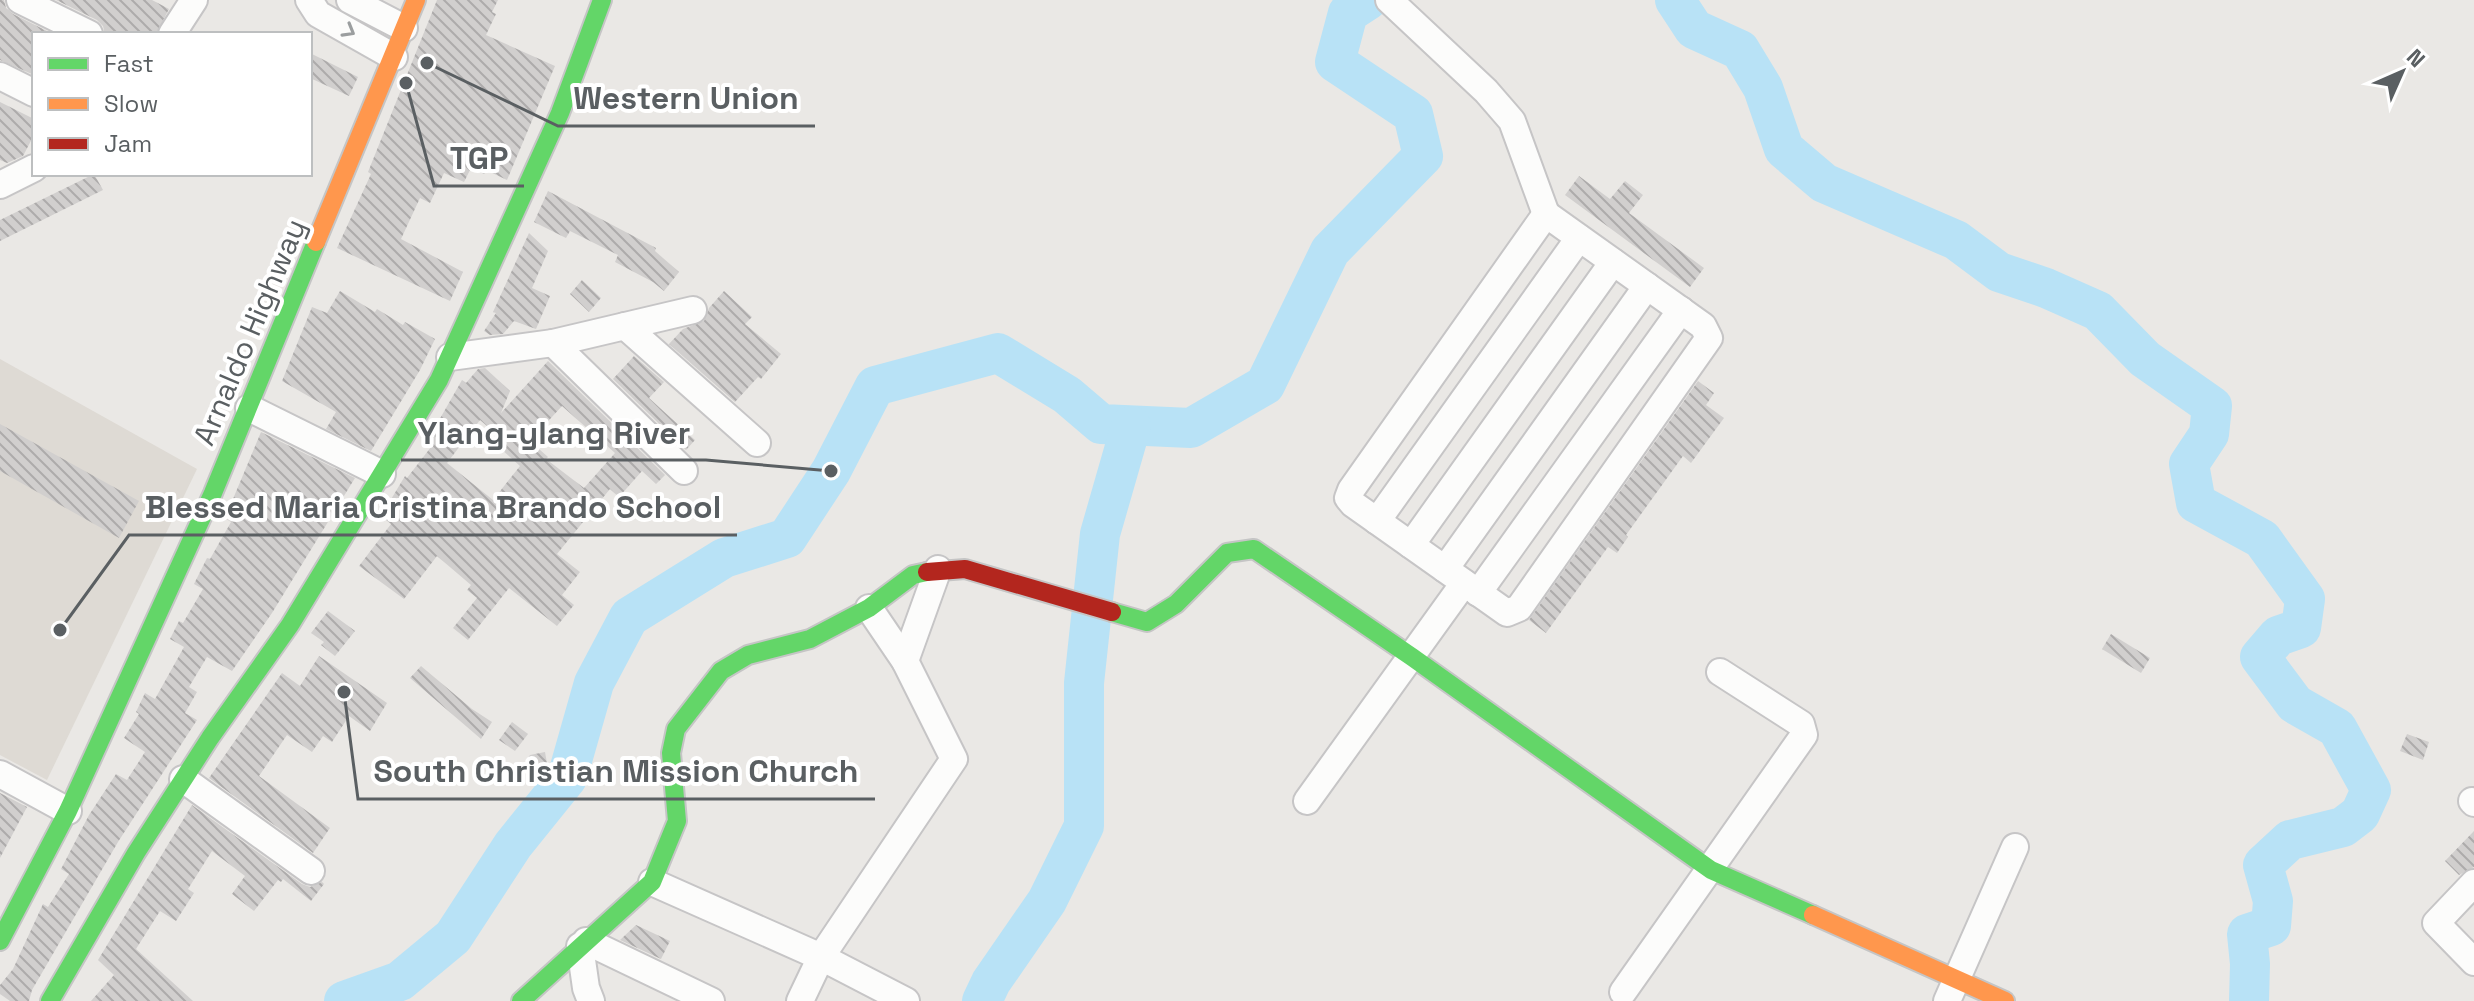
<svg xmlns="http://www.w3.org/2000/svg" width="2474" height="1001" font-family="'Space Grotesk',sans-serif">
<defs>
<pattern id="building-back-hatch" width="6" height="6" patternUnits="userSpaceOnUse" patternTransform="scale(2)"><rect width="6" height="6" fill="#d1cfce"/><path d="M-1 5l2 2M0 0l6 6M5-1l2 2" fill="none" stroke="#adabab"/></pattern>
</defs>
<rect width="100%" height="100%" fill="#eae8e5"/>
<!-- education -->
<polygon fill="#dedad4" points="0,359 197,469 47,780 0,755"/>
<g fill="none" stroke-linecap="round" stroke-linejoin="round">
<!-- river -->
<g stroke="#b8e2f6" stroke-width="40">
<polyline points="1675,0 1694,29 1740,50 1763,88 1784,149 1824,183 1956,240 1999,272 2046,288 2098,311 2145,359 2212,406 2209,434 2189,464 2196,503 2262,539 2305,599 2301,628 2278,636 2260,657 2295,704 2337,728 2371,790 2360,814 2343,827 2290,840 2263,865 2273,901 2271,926 2247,934 2250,964 2249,1001"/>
<polyline points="344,1001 400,981 453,937 513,845 567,778 594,683 629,617 724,558 787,538 831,471 875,386 998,353 1067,395 1101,424 1191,428 1265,385 1330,251 1423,156 1413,114 1335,62 1348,13 1368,0"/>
<polyline points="982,1001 991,982 1047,901 1084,826 1084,683 1100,534 1131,426"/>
</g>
</g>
<!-- building -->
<g fill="url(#building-back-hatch)" fill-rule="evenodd">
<polygon points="0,0 4,0 6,8 13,14 53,34 34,34 34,75 0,60"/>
<polygon points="56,0 152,0 169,9 156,34 105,34 103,26 97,20"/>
<polygon points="437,0 498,0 492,12 496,14 486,35 555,66 507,180 486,170 484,174 471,168 464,182 444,173 430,203 420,198 401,239 463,272 450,301 337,248 371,174 368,172"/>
<polygon points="310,53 358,77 349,96 310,78"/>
<polygon points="0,102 34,119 34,135 23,156 7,163 0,160"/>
<polygon points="94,174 103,190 0,241 0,220"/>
<polygon points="1579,176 1610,199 1625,181 1643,195 1629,213 1704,268 1690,287 1565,195"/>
<polygon points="548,191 656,248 655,251 679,272 664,291 653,282 615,262 618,255 570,231 566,238 534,222"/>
<polygon points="529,233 548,251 532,288 550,296 536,329 514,321 503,334 490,335 484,331 496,313 493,312"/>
<polygon points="582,280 601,298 589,312 570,294"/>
<polygon points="340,291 375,312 377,309 403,325 405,322 435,339 420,370 371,451 326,429 336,412 282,381 312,307 327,313"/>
<polygon points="724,291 752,317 745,324 781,354 761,379 758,377 735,402 669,344 683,329 704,321 709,308"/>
<polygon points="634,356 664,382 649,398 695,440 686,450 613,379"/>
<path d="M548,361L665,475L656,484L642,471L619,497L610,489L557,554L580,572L562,595L574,605L557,626L509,588L468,640L453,628L477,598L467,590L471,585L437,556L404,599L359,566L391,524L381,516L405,476L407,478L431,447L426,443L462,380L466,383L478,369L485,368L510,391L501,413ZM562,406L615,453L584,488L546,459L548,457L530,441ZM480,420L507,443L501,449L520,466L493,500L447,463Z"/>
<polygon points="1698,381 1714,393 1706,405 1724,418 1691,463 1683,456 1626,535 1628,537 1617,553 1608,547 1546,633 1529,620"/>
<polygon points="0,424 139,501 119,538 0,471"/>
<polygon points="261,432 355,478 272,613 232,671 207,657 189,687 197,692 185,713 197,720 118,842 32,990 29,1001 10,1001 0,994 0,985 13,969 43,904 48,907 69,874 61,869 89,815 116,774 127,780 145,752 124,738 139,714 136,712 145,693 155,699 184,647 170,639 179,621 183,623 203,589 194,584 207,558 210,559 231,522 225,518"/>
<polygon points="328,611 355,631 335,656 321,645 324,642 311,633"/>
<polygon points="2111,634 2150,658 2141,673 2102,649"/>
<polygon points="319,656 387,703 370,731 349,716 332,742 323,736 312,752 287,735 259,776 330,828 313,853 209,778 282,673 300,686"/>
<polygon points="421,666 472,709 492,722 481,739 410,678"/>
<polygon points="512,722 528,734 515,751 499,740"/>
<polygon points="2407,734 2429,742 2423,760 2400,751"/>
<polygon points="545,752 548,769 517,775 530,755"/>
<polygon points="0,793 27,807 0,858"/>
<polygon points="192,805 302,884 310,887 322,882 324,884 311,901 283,879 281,882 278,880 254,911 232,894 245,876 212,851 188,889 194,893 176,921 160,911 136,949 193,1001 91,1001 114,975 98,960"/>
<polygon points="2474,831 2474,867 2459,875 2445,861"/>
<polygon points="636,925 670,941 661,959 620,940"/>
</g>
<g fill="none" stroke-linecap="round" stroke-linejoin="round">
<!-- street casing -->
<g stroke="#c6c5c6" stroke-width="30">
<g id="street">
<polyline points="20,0 89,34"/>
<polyline points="309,0 318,14 394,57"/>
<polyline points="350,0 404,28"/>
<polyline points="1389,0 1486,91 1512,121 1546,214"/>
<polyline points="172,34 194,0"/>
<polyline points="0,76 34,93"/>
<polyline points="0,185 34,168"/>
<polygon points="1546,214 1703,326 1709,338 1519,608 1507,613 1353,504 1348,498 1351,490"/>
<polyline points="625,326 757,443"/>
<polyline points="553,343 684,471"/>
<polyline points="450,357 553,343 693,310"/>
<polyline points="249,408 382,474"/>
<polyline points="1377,521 1579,238"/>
<polyline points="1411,545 1613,262"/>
<polyline points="1445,569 1647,286"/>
<polyline points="1478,593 1681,310"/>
<polyline points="905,661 938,569"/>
<polyline points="0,774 68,811"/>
<polyline points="183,779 311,871"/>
<polyline points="1307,801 1464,583"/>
<polyline points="2472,801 2474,803"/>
<polyline points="652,882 821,957 906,1001"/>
<polyline points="2474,883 2436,923 2474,962"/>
<polyline points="586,941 711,1001"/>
<polyline points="580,946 586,988 591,1001"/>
<polyline points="1623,992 1804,735 1801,724 1720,672"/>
<polyline points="800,1001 821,957 954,759 905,661 869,608"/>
<polyline points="1947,1001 2015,847"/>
</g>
</g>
<!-- fast casing -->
<g stroke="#c5c5c5" stroke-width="22">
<g id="fast">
<polyline points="1112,612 1147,622 1176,604 1227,553 1254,549 1412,657 1711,870 1813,915"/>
<polyline points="0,941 68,811 213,493 316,242"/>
<polyline points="50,1001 136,853 210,738 290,625 439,380 560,113 602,0"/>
<polyline points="521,1001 652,882 677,821 671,753 676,729 721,671 748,655 810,639 869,608 913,575 927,572"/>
</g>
</g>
<!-- slow casing -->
<g stroke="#c5c5c5" stroke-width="22">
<g id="slow">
<polyline points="316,242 416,0"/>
<polyline points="1813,915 2005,1001"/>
</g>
</g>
<!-- jam casing -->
<g stroke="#c5c5c5" stroke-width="22">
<polyline id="jam" points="927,572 965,569 1112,612"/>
</g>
<!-- street -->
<use href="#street" stroke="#fcfcfb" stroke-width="26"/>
<!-- fast -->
<use href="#fast" stroke="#63d668" stroke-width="18"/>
<!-- slow -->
<use href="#slow" stroke="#ff974d" stroke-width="18"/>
<!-- jam -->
<use href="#jam" stroke="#b3261e" stroke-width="18"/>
</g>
<!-- one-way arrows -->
<defs><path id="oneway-chevron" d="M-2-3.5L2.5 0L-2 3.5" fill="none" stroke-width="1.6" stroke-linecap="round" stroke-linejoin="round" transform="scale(2)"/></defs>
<use stroke="#9b9e9f" href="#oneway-chevron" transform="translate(349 31) rotate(30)"/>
<g text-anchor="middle" stroke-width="8" stroke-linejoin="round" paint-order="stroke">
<!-- street labels -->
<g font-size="30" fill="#5a5f62" stroke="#fff">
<text transform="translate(250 332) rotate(-67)" y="10">Arnaldo Highway</text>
</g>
</g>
<!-- callouts -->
<path fill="none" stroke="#5a5f62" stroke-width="3" d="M427 63L558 126H815M406 83L434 186H524M831 471L706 460H401M60 630L129 535H737M344 692L358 799H875"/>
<g fill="#5a5f62" stroke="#fff" stroke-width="3">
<circle cx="427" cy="63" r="8"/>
<circle cx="406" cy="83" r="8"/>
<circle cx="831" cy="471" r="8"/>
<circle cx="60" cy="630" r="8"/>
<circle cx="344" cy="692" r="8"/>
</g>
<g font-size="32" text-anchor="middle" font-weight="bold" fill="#5a5f62" stroke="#fff" stroke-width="8" stroke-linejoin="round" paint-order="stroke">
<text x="686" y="109">Western Union</text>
<text x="479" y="169">TGP</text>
<text x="554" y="444">Ylang-ylang River</text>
<text x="433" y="518">Blessed Maria Cristina Brando School</text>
<text x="616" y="782">South Christian Mission Church</text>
</g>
<!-- legend -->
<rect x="32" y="32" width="280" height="144" fill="#ffffff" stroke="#bdbfc0" stroke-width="2"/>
<rect x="48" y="58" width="40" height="12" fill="#63d668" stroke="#bdbfc0" stroke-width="2"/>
<text x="104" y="72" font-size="24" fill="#5a5f62">Fast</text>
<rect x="48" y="98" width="40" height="12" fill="#ff974d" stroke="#bdbfc0" stroke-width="2"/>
<text x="104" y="112" font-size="24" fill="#5a5f62">Slow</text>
<rect x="48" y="138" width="40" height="12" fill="#b3261e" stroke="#bdbfc0" stroke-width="2"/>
<text x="104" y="152" font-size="24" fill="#5a5f62">Jam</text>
<!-- north arrow -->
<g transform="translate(2402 72) rotate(45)" stroke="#ffffff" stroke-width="6" paint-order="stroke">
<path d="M0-6L14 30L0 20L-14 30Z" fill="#5a5f62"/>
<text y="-12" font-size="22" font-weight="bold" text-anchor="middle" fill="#5a5f62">N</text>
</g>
</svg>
